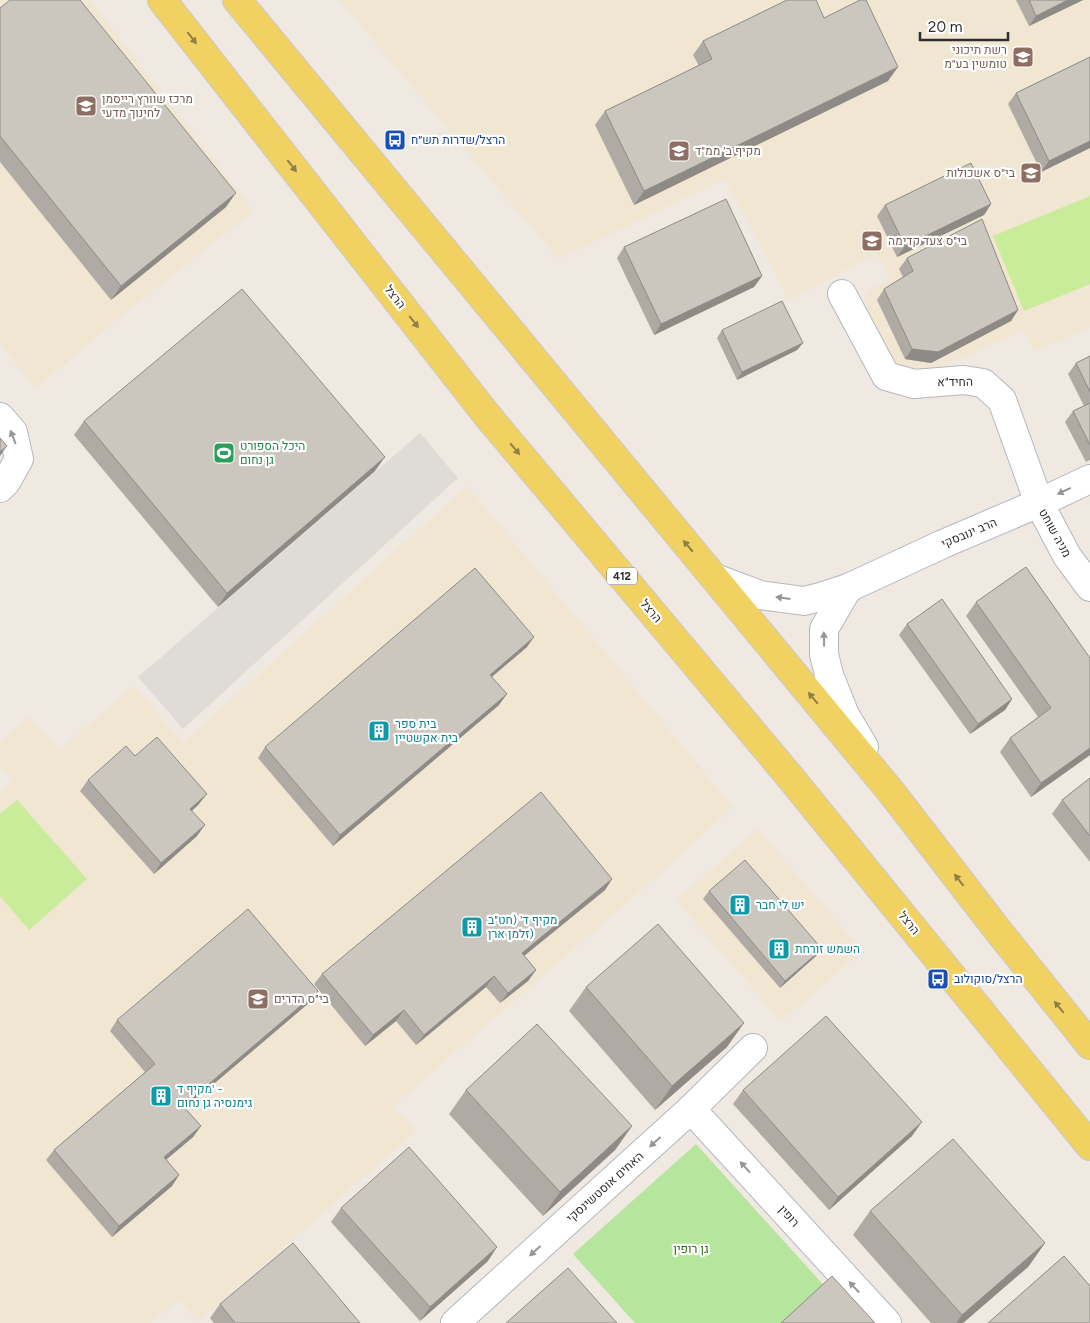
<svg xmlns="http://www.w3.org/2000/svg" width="1090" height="1323" font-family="Figtree,Heebo,sans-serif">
<rect width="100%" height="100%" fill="#efe9e1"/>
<!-- education -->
<g fill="#f0e6d1">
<polygon points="0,0 90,0 253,211 114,322 36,388 0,344"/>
<polygon points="339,0 1090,0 1090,328 1034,351 1024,330 932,371 899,367 866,312 865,292 890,279 876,254 789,300 725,179 558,259"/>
<polygon points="467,486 733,807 639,892 393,1106 416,1131 198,1322 178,1300 151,1323 0,1323 0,793 13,782 0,767 0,742 28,717 59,750 134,686 183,743"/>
<polygon points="758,829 862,951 781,1021 676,900"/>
</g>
<!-- green -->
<polygon fill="#b6e59e" points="696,1144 858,1323 635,1323 573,1254"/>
<!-- pitch -->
<g fill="#c9ec9a">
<polygon points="1090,196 1090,284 1024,311 993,236"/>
<polygon points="17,800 87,879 29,930 0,896 0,814"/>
</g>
<!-- plaza -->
<polygon fill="#dfdcd8" points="420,433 458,478 183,729 138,677"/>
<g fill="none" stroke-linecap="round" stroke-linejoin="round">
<!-- street casing -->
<g stroke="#b4b7c1" stroke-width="30">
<g id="street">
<polyline points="842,294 886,376 914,384 964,380 983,383 1002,400 1039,503 1067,556 1090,587"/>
<polyline points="0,417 13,432 19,459 6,482 0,488"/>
<polyline points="715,578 760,595 804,601 820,597 848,588 943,544 1039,503 1090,479"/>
<polyline points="848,588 824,629 824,654 829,675 845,715 864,747"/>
<polyline points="691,1109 887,1323"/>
<polyline points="455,1323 691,1109 753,1048"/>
</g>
</g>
<!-- primary casing -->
<g stroke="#c9c9c9" stroke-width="30">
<g id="primary">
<polyline points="162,0 486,414 790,777 1090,1146"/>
<polyline points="237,0 892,793 996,928 1090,1045"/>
</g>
</g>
<!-- street -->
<use href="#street" stroke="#fff" stroke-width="28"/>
<!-- primary -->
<use href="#primary" stroke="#f2d163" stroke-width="28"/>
</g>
<!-- wall -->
<g fill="#afaba4">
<polygon points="1016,0 1083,0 1029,26"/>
<polygon points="0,8 226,207 111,300 0,162"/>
<polygon points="824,18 888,81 634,205 595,125 605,111 699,66 693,55 703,41"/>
<polygon points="1090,57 1090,148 1041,172 1008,104 1016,93"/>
<polygon points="991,204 984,215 897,257 877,216 885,205"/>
<polygon points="624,247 762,276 754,287 654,335 617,258"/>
<polygon points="907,258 1018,310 1011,321 931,363 905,359 877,300 884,289 903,277 899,269"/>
<polygon points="722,330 803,343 797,350 737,380 717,338"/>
<polygon points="1090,356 1090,460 1086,462 1065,422 1073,411 1084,406 1068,374 1076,363"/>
<polygon points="84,421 375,471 218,607 74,435"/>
<polygon points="976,602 1090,755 1031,797 1000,752 1010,738 1038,717 966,616"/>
<polygon points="907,624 1012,699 1005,710 970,734 899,635"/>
<polygon points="527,647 492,677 499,705 333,846 258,758 265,747"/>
<polygon points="135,756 199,804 192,811 197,836 154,874 80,791 88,780"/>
<polygon points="1090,778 1090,862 1052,814 1062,800"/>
<polygon points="612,879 605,890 524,956 536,970 528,981 500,1003 486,987 416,1045 396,1021 365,1046 314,984 322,974"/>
<polygon points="709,891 822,949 816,956 780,988 703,899"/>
<polygon points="586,987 727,1047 655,1110 569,1011"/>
<polygon points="310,1002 185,1108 201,1126 193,1137 166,1160 179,1175 172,1186 112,1237 46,1160 54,1150 145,1072 110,1031 117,1020"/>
<polygon points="466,1090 632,1126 615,1150 543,1216 449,1114"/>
<polygon points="743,1090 912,1136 829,1210 733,1104"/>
<polygon points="341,1208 488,1261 420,1321 331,1222"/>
<polygon points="870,1211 1045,1243 1028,1267 963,1323 931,1323 853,1235"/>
<polygon points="220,1304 360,1323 214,1323 210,1318"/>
</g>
<!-- shaded-wall -->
<g fill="#8e8b86">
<polygon points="1068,0 1083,0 1029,26 1036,16"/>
<polygon points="898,67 888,81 634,205 644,191"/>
<polygon points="1090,141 1090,148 1041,172 1049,161"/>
<polygon points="236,193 226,207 111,300 121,286"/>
<polygon points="991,204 984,215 897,257 905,246"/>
<polygon points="762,276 754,287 654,335 661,324"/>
<polygon points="1018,310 1011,321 931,363 905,359 912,349"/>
<polygon points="803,343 797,350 737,380 742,372"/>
<polygon points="7,446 0,456 0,452"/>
<polygon points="385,457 375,471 218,607 227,593"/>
<polygon points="534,637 527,647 482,685 490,675"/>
<polygon points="507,694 499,705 333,846 340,835"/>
<polygon points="1012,699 1005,710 970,734 978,724"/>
<polygon points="1090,748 1090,755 1031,797 1041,783"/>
<polygon points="207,794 199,804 183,819 190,809"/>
<polygon points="205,825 197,836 154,874 161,863"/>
<polygon points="612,879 605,890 514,964 522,953"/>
<polygon points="822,949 816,956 780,988 785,981"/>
<polygon points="536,970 528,981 500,1003 508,993"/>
<polygon points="494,976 486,987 416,1045 424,1035"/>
<polygon points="318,991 310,1002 176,1116 183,1106"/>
<polygon points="404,1010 396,1021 365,1046 373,1035"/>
<polygon points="744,1023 727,1047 655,1110 672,1086"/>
<polygon points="922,1122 912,1136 829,1210 838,1197"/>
<polygon points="201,1126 193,1137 156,1168 164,1157"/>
<polygon points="632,1126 615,1150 543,1216 560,1192"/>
<polygon points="179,1175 172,1186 112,1237 119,1226"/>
<polygon points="1045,1243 1028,1267 963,1323 956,1323 962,1315"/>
<polygon points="497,1247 488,1261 420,1321 430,1307"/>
</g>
<!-- building -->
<g fill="#cbc7bf" stroke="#8e8b86">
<polygon points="10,0 80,0 236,193 121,286 0,136 0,8"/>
<polygon points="787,0 816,0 824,18 860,0 866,0 898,67 644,191 605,111 712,59 703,41"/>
<polygon points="1029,0 1068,0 1036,16"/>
<polygon points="1090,57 1090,141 1049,161 1016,93"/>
<polygon points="971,163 991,204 905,246 885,205"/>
<polygon points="726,199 762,276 661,324 624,247"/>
<polygon points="982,219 1018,310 938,352 912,349 884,289 913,271 907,258"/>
<polygon points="242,289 385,457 227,593 84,421"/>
<polygon points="782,301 803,343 742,372 722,330"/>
<polygon points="1090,356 1090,392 1076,363"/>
<polygon points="1090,403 1090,445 1073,411"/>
<polygon points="0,438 7,446 0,452"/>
<polygon points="1026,567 1090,658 1090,748 1041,783 1010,738 1051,708 976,602"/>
<polygon points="475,568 534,637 490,675 507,694 340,835 265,747"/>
<polygon points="942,599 1012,699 978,724 907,624"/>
<polygon points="157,737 207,794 190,809 205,825 161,863 88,780 126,746 135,756"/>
<polygon points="1090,778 1090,836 1062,800"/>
<polygon points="541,792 612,879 522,953 536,970 508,993 494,976 424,1035 404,1010 373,1035 322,974"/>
<polygon points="745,860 822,949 785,981 709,891"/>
<polygon points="248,909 318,991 183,1106 201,1126 164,1157 179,1175 119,1226 54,1150 155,1064 117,1020"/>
<polygon points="658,924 744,1023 672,1086 586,987"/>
<polygon points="826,1016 922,1122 838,1197 743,1090"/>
<polygon points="537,1024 632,1126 560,1192 466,1090"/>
<polygon points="953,1139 1045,1243 962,1315 870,1211"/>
<polygon points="409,1147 497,1247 430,1307 341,1208"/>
<polygon points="293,1243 360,1323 235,1323 220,1304"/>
<polygon points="1064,1256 1090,1286 1090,1323 988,1323"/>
<polygon points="568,1268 617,1323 506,1323"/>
<polygon points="832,1276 875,1323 781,1323"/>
</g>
<!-- one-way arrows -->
<defs><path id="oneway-solid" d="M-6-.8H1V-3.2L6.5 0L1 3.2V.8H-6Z" transform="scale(1.25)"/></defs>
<g fill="#908048">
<use href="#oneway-solid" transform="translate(192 38) rotate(52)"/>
<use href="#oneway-solid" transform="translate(292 166) rotate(52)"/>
<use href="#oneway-solid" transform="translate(414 322) rotate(52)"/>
<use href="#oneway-solid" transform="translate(515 449) rotate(50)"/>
<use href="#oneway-solid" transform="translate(688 546) rotate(-130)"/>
<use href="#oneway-solid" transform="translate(813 698) rotate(-130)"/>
<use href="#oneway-solid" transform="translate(959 880) rotate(-128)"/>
<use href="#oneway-solid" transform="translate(1059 1007) rotate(-129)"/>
</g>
<g fill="#969696">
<use href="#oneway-solid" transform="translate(13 437) rotate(-111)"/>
<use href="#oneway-solid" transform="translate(1064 491) rotate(155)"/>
<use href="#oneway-solid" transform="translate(783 598) rotate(-172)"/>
<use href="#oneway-solid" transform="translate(824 639) rotate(-91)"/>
<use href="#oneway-solid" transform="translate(655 1142) rotate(138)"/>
<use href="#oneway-solid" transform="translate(745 1167) rotate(-132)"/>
<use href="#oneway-solid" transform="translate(535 1251) rotate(138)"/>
<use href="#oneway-solid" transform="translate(854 1287) rotate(-133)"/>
</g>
<!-- icons -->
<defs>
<g id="school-square" transform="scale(1.125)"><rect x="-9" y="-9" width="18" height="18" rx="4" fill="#8d6e63" stroke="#fff"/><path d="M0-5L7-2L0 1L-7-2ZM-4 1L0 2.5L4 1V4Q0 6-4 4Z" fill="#fff"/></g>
<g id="bus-square" transform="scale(1.125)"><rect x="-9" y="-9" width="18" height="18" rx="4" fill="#1a4fb4" stroke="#fff"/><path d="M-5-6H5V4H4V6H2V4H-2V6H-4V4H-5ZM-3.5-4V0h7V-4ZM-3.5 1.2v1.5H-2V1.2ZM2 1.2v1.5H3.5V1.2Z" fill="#fff"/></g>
<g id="stadium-square" transform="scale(1.125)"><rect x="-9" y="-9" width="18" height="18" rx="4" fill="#2e9e5b" stroke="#fff"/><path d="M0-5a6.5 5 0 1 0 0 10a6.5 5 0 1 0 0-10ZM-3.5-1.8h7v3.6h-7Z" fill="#fff"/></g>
<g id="building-square" transform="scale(1.125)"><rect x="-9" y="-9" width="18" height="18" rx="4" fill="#0f9aa8" stroke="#fff"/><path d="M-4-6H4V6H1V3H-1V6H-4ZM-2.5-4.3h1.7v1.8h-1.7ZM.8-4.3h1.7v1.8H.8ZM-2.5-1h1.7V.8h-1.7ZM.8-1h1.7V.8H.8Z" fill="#fff"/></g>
</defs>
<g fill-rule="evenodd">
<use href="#school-square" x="1023" y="57"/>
<use href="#school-square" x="86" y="106"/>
<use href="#bus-square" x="395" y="140"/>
<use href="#school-square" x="679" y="151"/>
<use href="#school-square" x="1031" y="173"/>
<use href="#school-square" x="872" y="241"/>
<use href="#stadium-square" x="224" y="453"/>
<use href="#building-square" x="379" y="731"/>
<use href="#building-square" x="740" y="905"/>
<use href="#building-square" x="472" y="927"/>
<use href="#building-square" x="779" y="949"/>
<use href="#bus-square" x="938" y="979"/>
<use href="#school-square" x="258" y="999"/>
<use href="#building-square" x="161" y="1096"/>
</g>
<g text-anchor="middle" stroke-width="4.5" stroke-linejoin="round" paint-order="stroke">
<!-- shield labels -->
<rect fill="#fff" stroke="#6d6d6d" stroke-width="1" x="607" y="567.5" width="30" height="17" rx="4"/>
<g font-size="11" font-weight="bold" fill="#2e2e2e">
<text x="622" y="580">412</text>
</g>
<!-- education labels -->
<g font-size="12" fill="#785e54" stroke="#fff" text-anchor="start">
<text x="1007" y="54" text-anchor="end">רשת תיכוני<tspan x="1007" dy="14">טומשין בע"מ</tspan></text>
<text x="102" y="103">מרכז שוורץ רייסמן<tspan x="102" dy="14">לחינוך מדעי</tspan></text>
<text x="695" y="155">מקיף ב' ממ"ד</text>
<text x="1015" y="177" text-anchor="end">בי"ס אשכולות</text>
<text x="888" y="245">בי"ס צעד קדימה</text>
<text x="274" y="1003">בי"ס הדרים</text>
</g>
<!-- transit labels -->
<g font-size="12" fill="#164399" stroke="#fff" text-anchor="start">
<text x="411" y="144">הרצל/שדרות תש״ח</text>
<text x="954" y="983">הרצל/סוקולוב</text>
</g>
<!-- street labels -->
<g font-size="12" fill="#2e2e2e" stroke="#fff">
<text transform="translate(395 297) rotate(52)" y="4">הרצל</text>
<text transform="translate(955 382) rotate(-1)" y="4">החיד"א</text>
<text transform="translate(969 533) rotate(-23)" y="4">הרב ינובסקי</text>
<text transform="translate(1055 533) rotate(61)" y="4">מניה שוחט</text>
<text transform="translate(651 611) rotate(50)" y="4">הרצל</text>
<text transform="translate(909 923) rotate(51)" y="4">הרצל</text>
<text transform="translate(605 1187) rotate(-42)" y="4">האחים אוסטשינסקי</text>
<text transform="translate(789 1216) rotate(48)" y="4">רופין</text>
</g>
<!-- leisure labels -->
<g font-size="12" fill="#27864d" stroke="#fff" text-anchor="start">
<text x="240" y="450">היכל הספורט<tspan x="240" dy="14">גן נחום</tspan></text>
</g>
<!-- culture labels -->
<g font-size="12" fill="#0d838f" stroke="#fff" text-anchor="start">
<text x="395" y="728">בית ספר<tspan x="395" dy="14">בית אקשטיין</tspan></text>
<text x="756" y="909">יש לי חבר</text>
<text x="488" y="924">מקיף ד' (חט"ב<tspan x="488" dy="14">זלמן ארן)</tspan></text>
<text x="795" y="953">השמש זורחת</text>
<text x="177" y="1093">מקיף ד' -<tspan x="177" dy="14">גימנסיה גן נחום</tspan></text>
</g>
<!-- park labels -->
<g font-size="12" fill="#2c6e1b" stroke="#fff">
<text x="691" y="1253">גן רופין</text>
</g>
</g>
<!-- scale -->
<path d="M920 32v8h88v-8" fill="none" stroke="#2e2e2e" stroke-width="2.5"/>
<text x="928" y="32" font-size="15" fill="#2e2e2e" stroke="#ffffff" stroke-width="4" paint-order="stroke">20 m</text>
</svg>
